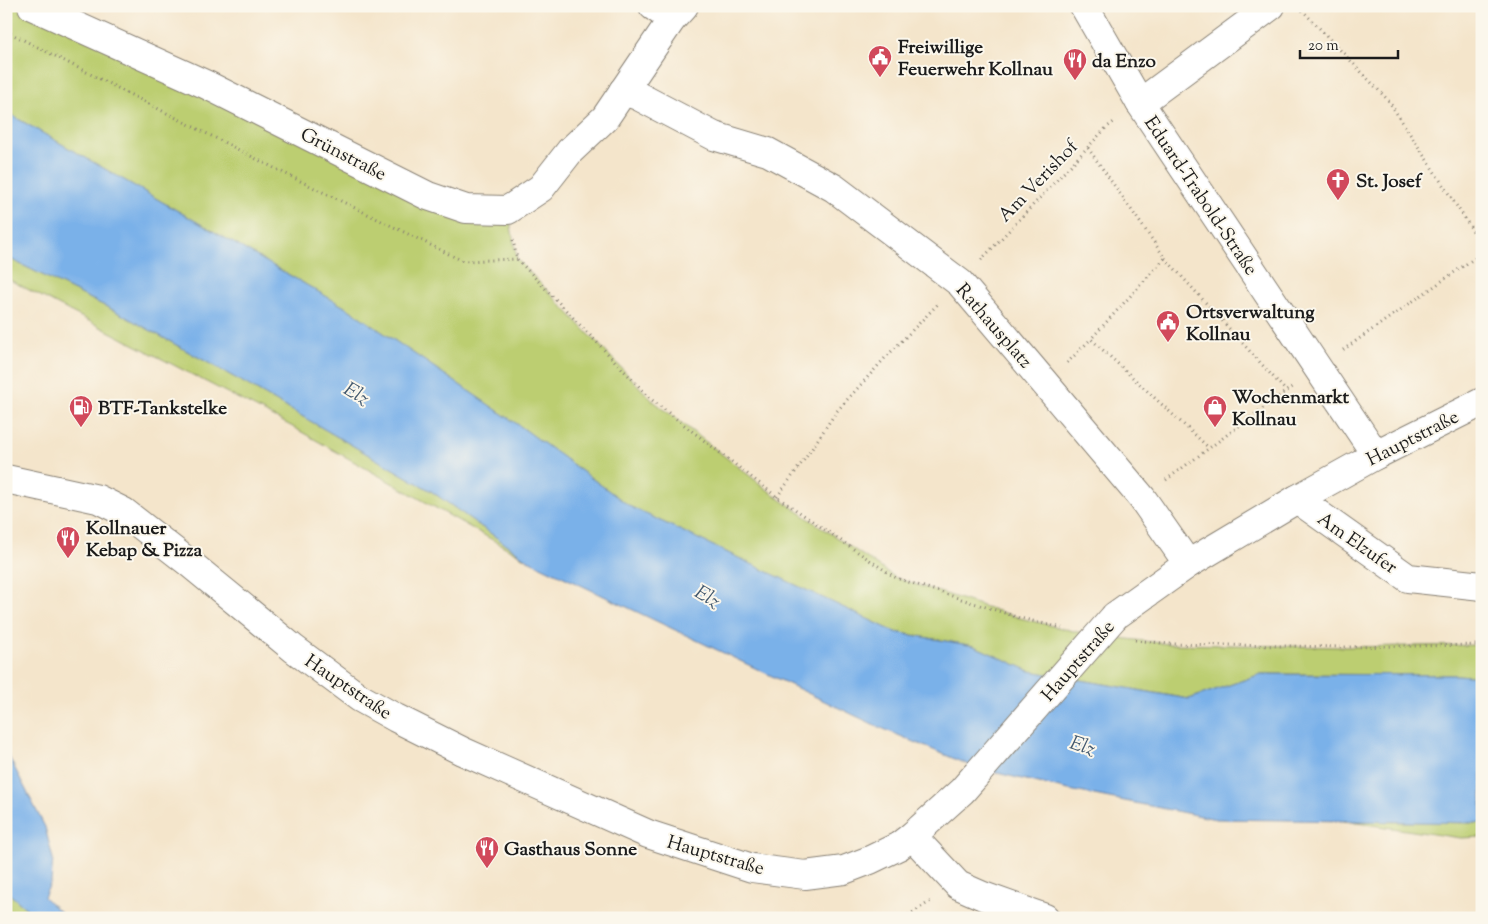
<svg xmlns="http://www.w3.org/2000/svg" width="1488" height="924" font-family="'Sorts Mill Goudy',serif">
<rect width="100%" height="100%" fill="#fbf7ec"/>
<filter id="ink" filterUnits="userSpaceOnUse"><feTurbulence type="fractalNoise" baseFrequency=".02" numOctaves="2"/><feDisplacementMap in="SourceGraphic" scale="10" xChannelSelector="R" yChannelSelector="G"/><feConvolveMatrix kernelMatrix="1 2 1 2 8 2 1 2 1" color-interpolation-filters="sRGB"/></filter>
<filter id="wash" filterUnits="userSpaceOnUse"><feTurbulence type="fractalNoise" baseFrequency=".0096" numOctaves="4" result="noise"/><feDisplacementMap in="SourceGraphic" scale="20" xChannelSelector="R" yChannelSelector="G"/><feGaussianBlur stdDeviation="1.12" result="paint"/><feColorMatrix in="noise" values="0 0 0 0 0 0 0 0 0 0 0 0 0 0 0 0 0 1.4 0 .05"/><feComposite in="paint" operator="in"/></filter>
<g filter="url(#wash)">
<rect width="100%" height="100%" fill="#f4e5cb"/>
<!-- green -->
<g fill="#bcce71" stroke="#6c7546">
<polygon points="6,6 32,6 428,196 508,210 517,259 652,400 777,497 896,578 1020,618 1086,634 1169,644 1342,647 1482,645 1482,677 1458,675 1261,674 1189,699 1030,671 974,646 895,632 631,507 520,426 350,310 6,112"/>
<polygon points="6,257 119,313 248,385 431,491 528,560 291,426 6,278"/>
<polygon points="1344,821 1482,823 1482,837 1461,838"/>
<polygon points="6,891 37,918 6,918"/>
</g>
<!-- water -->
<g fill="#7ab1e9" stroke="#4b6682">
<polygon points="6,112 350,310 520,426 631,507 895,632 974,646 1030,671 1189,699 1261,674 1458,675 1482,677 1482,823 1216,819 1064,789 976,768 879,727 528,560 431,491 248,385 119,313 6,257"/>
<polygon points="6,751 45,827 53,859 51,882 44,897 66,918 37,918 6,891"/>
</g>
</g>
<g filter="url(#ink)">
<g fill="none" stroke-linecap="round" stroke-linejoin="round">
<!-- minor casing -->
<g stroke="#888074" stroke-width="30">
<g id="minor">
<polyline points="32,6 207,85 428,196 466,209 508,210 541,188 570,151 605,118 672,19 684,6"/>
<polyline points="653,6 672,19"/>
<polyline points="1084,6 1140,103 1376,455"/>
<polyline points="623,91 638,96 714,136 768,152 834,188 960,283 1142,498 1188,564"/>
<polyline points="1140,103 1271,6"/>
<polyline points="1297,499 1408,578 1482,586"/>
<polyline points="912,836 958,885 983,896 1045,918"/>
</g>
</g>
<!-- tertiary casing -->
<g stroke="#888074" stroke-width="30">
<g id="tertiary">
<polyline points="6,479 98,499 124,512 188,562 294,649 360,698 396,718 462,751 648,834 752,868 805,875 844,870 870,860 899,846 912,836 962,791 976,775"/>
<polyline points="1115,616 1188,564 1297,499 1376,455 1482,402"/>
</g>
</g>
<!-- path -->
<g stroke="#888074" stroke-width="3" stroke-dasharray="1 4" stroke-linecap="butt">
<polyline points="1302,10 1388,100 1482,245"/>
<polyline points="6,31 284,173 463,261 517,259"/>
<polyline points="1088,148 1165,258 1091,339 1209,448"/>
<polyline points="513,240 517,259 652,400 777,497 896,578 1020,618 1062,628"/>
<polyline points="1165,258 1286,391"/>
<polyline points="981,260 1106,128 1115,121"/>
<polyline points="1343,350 1482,253"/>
<polyline points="1067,363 1091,339"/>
<polyline points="1166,480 1293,386"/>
<polyline points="777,497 807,456 836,412 886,357 938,304"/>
<polyline points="1135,640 1169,644 1342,647 1482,645"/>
<polyline points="904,918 931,901"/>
</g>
<!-- minor -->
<use href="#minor" stroke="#fff" stroke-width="28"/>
<!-- tertiary -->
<use href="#tertiary" stroke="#fff" stroke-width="28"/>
<!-- tertiary-bridge casing -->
<g stroke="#888074" stroke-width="30" stroke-linecap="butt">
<polyline id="tertiary-bridge" points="976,775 1115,616"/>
</g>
<!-- tertiary-bridge -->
<use href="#tertiary-bridge" stroke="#fff" stroke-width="28"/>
</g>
</g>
<!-- icons -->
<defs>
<g id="civic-pin" transform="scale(1.25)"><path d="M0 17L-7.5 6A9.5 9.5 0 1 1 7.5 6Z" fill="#d1495b" stroke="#fbf7ec"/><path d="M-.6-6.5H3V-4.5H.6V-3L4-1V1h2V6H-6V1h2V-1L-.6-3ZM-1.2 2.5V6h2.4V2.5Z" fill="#fff"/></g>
<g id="restaurant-pin" transform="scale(1.25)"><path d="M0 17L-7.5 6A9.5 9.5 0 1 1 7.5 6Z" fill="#d1495b" stroke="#fbf7ec"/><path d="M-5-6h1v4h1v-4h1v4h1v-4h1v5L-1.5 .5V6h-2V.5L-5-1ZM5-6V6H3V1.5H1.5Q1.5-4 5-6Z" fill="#fff"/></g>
<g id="church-pin" transform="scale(1.25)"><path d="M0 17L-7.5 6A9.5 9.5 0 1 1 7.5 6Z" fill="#d1495b" stroke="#fbf7ec"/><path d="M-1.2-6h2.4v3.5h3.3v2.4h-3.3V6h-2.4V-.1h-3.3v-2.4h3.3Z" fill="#fff"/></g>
<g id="fuel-pin" transform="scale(1.25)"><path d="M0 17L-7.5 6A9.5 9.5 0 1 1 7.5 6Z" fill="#d1495b" stroke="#fbf7ec"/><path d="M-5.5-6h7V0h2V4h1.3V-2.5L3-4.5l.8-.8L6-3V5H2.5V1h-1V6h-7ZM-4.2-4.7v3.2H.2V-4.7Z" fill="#fff"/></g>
<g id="shop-pin" transform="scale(1.25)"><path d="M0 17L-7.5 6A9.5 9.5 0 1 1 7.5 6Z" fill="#d1495b" stroke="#fbf7ec"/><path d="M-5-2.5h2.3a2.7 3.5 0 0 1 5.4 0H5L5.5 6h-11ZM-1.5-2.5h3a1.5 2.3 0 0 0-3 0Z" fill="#fff"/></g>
</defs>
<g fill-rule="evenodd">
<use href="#civic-pin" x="880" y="57"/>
<use href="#restaurant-pin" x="1075" y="60"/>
<use href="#church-pin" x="1338" y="180"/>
<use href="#civic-pin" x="1168" y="322"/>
<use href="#fuel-pin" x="81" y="407"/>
<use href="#shop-pin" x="1215" y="407"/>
<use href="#restaurant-pin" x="68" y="538"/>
<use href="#restaurant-pin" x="487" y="848"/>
</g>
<g text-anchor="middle" stroke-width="4" stroke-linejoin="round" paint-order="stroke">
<!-- poi labels -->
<g font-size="19" font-weight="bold" fill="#1c1c1c" stroke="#fbf7ec" text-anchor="start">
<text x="898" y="53">Freiwillige<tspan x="898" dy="22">Feuerwehr Kollnau</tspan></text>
<text x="1092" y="67">da Enzo</text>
<text x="1356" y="187">St. Josef</text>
<text x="1186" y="318">Ortsverwaltung<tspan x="1186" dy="22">Kollnau</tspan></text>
<text x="1232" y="403">Wochenmarkt<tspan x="1232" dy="22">Kollnau</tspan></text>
<text x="98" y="414">BTF-Tankstelke</text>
<text x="86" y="534">Kollnauer<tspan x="86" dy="22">Kebap &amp; Pizza</tspan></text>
<text x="504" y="855">Gasthaus Sonne</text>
</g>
<!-- street labels -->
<g font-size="19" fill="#1c1c1c" stroke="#fbf7ec">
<text transform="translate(344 153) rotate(27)" y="7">Grünstraße</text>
<text transform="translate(1037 180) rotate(-46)" y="7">Am Verishof</text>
<text transform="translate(1202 195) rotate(56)" y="7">Eduard-Trabold-Straße</text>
<text transform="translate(995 325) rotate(49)" y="7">Rathausplatz</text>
<text transform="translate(1412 437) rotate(-27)" y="7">Hauptstraße</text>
<text transform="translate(1358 542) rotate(35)" y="7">Am Elzufer</text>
<text transform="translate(1077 660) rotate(-49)" y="7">Hauptstraße</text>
<text transform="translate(349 686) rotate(34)" y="7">Hauptstraße</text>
<text transform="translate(716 854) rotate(16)" y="7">Hauptstraße</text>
</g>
<!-- water labels -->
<g font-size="20" font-style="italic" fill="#42586e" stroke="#fbf7ec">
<text transform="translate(357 393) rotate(30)" y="7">Elz</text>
<text transform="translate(708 596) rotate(30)" y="7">Elz</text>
<text transform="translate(1083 745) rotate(18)" y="7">Elz</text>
</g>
</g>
<!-- margin -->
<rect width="1488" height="924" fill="none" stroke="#fbf7ec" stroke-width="25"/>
<!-- scale -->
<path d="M1300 50v8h98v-8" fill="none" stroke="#1c1c1c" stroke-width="2.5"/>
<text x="1308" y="50" font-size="15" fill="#1c1c1c" stroke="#fbf7ec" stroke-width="4" paint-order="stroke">20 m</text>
</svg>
